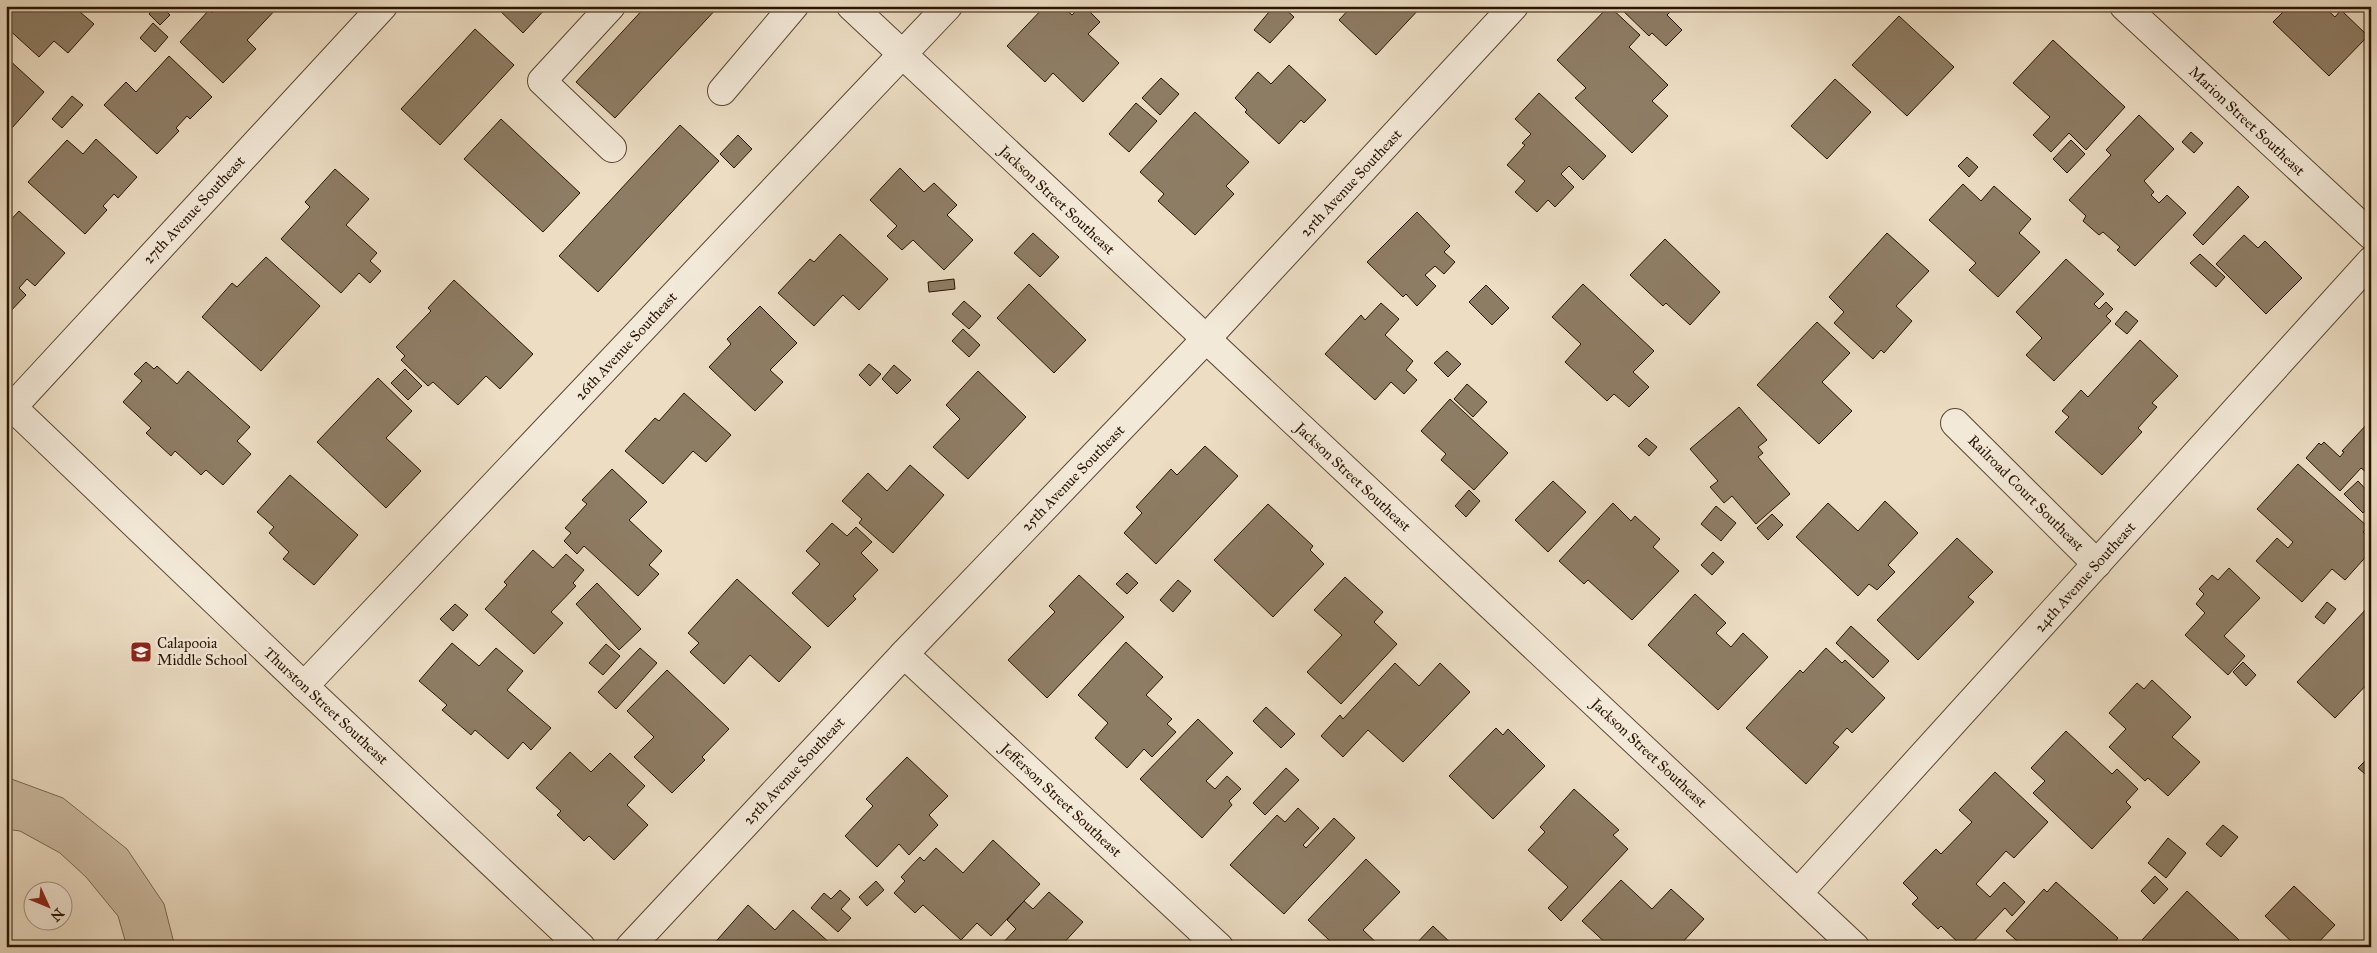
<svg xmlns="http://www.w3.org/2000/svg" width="2377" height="953" font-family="'IM FELL Great Primer',serif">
<rect width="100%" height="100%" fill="#ecddc3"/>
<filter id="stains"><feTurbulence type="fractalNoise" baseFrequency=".004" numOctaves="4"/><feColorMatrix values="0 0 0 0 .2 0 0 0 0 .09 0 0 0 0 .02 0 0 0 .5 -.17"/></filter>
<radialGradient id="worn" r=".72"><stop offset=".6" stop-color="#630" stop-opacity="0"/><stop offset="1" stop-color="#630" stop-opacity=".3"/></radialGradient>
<!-- green -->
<polygon fill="#cbbba2" stroke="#7a6851" points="6,777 63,798 127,849 164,904 175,947 127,947 118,916 86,877 60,853 20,831 6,829"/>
<!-- building -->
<g fill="#8e7d65" stroke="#291500">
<polygon points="16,6 85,6 80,12 94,24 68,53 54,41 39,57 6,27 6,17"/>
<polygon points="157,6 161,6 170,15 160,25 149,14"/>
<polygon points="219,6 279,6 247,40 256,49 223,83 180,42 209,10 212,13"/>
<polygon points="495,6 548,6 523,33"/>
<polygon points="646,6 719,6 615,118 576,82"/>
<polygon points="1045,6 1062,6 1072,15 1081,6 1084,6 1100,22 1088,34 1119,63 1083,102 1053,73 1045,82 1007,46"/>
<polygon points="1274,6 1282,6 1294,17 1270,43 1254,30"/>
<polygon points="1352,6 1422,6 1376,55 1339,20"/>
<polygon points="1609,6 1640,35 1629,47 1668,85 1652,101 1668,116 1632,153 1575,98 1586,88 1557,60"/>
<polygon points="1618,6 1676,6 1667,15 1682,30 1666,46 1652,33 1649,36"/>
<polygon points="2289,6 2323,6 2335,17 2341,10 2368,36 2329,76 2273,22"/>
<polygon points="1899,16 1954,67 1907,116 1852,65"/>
<polygon points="153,23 168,37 155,52 140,38"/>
<polygon points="475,29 514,65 440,145 401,109"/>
<polygon points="2053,40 2125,107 2086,150 2069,133 2051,152 2033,135 2050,117 2013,83"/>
<polygon points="169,56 212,97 190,119 187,116 176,128 179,131 157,154 104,105 126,82 136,92"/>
<polygon points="6,57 44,92 11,129 6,125"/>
<polygon points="1289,65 1326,100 1304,123 1301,120 1279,144 1245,112 1247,110 1235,98 1258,72 1271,84"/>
<polygon points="1161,78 1179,94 1160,115 1142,98"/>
<polygon points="1835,79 1871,112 1827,159 1791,126"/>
<polygon points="1539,93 1606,156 1583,180 1569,166 1561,174 1574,187 1555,207 1548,200 1537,212 1515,192 1525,181 1507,165 1525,145 1522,143 1531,134 1515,119"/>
<polygon points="72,96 83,105 62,128 52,119"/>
<polygon points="1136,103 1157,121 1129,152 1109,134"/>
<polygon points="1195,112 1249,162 1226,186 1234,194 1195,235 1158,201 1164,194 1140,172"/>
<polygon points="2139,115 2174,149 2144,181 2154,192 2151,195 2159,203 2167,195 2186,213 2135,266 2117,250 2120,247 2103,232 2099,235 2083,221 2086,216 2069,200 2111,155 2106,150"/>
<polygon points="501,119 580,193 543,232 464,159"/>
<polygon points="680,125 719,161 598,292 559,256"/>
<polygon points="2191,132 2203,143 2194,153 2182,142"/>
<polygon points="738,135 752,149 734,168 720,154"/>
<polygon points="96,139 137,177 118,198 114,194 103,206 107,210 85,234 28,182 67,140 83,154"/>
<polygon points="2071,140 2085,154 2067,173 2053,159"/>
<polygon points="1967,157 1978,167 1969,177 1958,166"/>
<polygon points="900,168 924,192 934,183 957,205 947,215 973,240 944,270 913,240 902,250 887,236 897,226 870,200"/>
<polygon points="335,169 369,199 346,225 377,253 370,261 381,271 370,283 359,273 341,293 281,239 310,207 305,202"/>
<polygon points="1963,184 1981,201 1994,186 2031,219 2019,233 2040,252 1998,297 1969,270 1976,263 1929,220"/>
<polygon points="2238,186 2249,197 2203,245 2193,235"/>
<polygon points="19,211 65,253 35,286 27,279 19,288 26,295 6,316 6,225"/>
<polygon points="1417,212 1450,246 1444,252 1455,262 1444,274 1435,266 1425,275 1436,286 1417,306 1406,294 1403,297 1367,262"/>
<polygon points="1033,233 1059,257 1040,277 1014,253"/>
<polygon points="1887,233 1929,271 1896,306 1912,321 1884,353 1881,350 1873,359 1834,323 1844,312 1829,297"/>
<polygon points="840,234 888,279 859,310 843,295 814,326 778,293 810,259 814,262"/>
<polygon points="2244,235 2258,248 2265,241 2302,278 2266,314 2216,264"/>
<polygon points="1665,239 1720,292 1690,325 1666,303 1663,306 1630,275"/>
<polygon points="2200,254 2225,277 2216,287 2190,263"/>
<polygon points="266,257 320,306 261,371 202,317 232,283 237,287"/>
<polygon points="2066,259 2104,294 2094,304 2099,309 2106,302 2113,309 2106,316 2111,321 2054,381 2026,355 2042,338 2016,312"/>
<polygon points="954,279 955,289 929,292 928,282"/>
<polygon points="454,280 533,354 500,389 486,376 458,405 433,382 428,386 401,360 405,356 396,347 431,311 428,308"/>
<polygon points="1029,284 1086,340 1054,373 997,318"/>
<polygon points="1583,284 1654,351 1633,372 1649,387 1629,407 1614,394 1607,401 1565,362 1581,344 1552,317"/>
<polygon points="1486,285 1509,308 1492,325 1469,302"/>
<polygon points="964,301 981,316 969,329 952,314"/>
<polygon points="1381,303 1399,319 1385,335 1413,361 1406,370 1417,380 1404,394 1391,382 1375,400 1325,354 1361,315 1365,320"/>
<polygon points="760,306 797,343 770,370 783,382 755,411 709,367 731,344 727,339"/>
<polygon points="2126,311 2138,321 2127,334 2115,324"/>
<polygon points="1817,322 1850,353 1822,382 1852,411 1819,444 1757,385"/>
<polygon points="963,329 980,345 969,357 952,341"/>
<polygon points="2140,340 2178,376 2152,403 2157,407 2138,428 2142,432 2102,475 2055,432 2069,417 2062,411 2081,390 2088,397"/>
<polygon points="1447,351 1461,364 1448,377 1434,363"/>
<polygon points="146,362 154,369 157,366 177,384 188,371 250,427 237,441 251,454 223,485 206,470 201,475 175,451 171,456 146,433 151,428 123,402 142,381 134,374"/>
<polygon points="869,364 881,374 870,386 859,375"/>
<polygon points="894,365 911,380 897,394 882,379"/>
<polygon points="405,369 422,386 408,400 391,383"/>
<polygon points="978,371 1026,417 968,479 933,447 960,419 946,405"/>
<polygon points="378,378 412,411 386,438 421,471 386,508 317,442"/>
<polygon points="1467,384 1487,402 1473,417 1454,399"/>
<polygon points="684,393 731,435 706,462 693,451 663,484 625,451 655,418 659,421"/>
<polygon points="1450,399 1508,453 1474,490 1441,460 1446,454 1421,431"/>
<polygon points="1739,407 1767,440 1758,447 1763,453 1758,457 1790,494 1756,524 1732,496 1724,503 1710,487 1718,481 1690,449"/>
<polygon points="2368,423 2371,425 2371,468 2366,472 2361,468 2340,491 2306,458 2319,443 2321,445 2324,442 2340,457 2344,452 2342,451"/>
<polygon points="1646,438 1657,447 1649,456 1638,446"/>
<polygon points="1205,446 1238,476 1156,564 1124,533 1142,513 1136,507 1171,469 1177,475"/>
<polygon points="2298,464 2368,527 2363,532 2371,539 2371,551 2345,580 2332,569 2302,602 2256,561 2277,538 2288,548 2293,542 2257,509"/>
<polygon points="910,465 944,495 893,553 859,523 862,519 842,501 868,473 887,491"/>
<polygon points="612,469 647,502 629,520 662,551 649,565 659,574 638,596 584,546 577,554 564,541 571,533 565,528 587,504 582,500"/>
<polygon points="290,475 358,535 314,585 283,559 289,552 269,533 274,527 257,512"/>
<polygon points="1553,481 1586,512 1548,552 1515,520"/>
<polygon points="2358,481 2371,495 2371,505 2363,513 2344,494"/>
<polygon points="1469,490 1480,501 1466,517 1455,506"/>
<polygon points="1885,501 1918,533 1888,565 1895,572 1877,590 1869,584 1858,596 1796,537 1828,503 1858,531"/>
<polygon points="1613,503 1631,521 1635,516 1660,539 1653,547 1679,571 1632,620 1588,580 1584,584 1559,561"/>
<polygon points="1268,504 1313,546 1310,550 1324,564 1273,617 1214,560"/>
<polygon points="1716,506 1736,523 1721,541 1701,524"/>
<polygon points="1772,514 1783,525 1768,540 1757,528"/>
<polygon points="832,523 847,536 856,527 872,542 861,553 878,570 853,596 856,599 828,627 792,593 820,564 806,551"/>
<polygon points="1957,538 1993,572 1968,597 1974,602 1918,660 1877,620"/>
<polygon points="533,550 553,568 566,554 584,570 573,583 576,586 551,612 563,623 534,654 485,609 507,585 504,582"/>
<polygon points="1713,552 1724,562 1712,575 1701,565"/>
<polygon points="2229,568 2260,598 2224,636 2245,656 2228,675 2185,635 2205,613 2196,604 2204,594 2199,589 2212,575 2218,580"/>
<polygon points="1127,573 1138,583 1127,594 1116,584"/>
<polygon points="1079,575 1124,617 1047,698 1008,660 1055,612 1049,606"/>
<polygon points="1345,577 1383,612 1374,622 1397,644 1341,704 1307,672 1342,635 1314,610"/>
<polygon points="737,579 811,647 779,682 750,655 724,684 690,652 699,643 688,633"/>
<polygon points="1178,580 1191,591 1173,612 1160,600"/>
<polygon points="597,583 641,629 619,650 576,604"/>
<polygon points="1695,594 1726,623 1716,633 1731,647 1743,633 1768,657 1718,710 1648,645"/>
<polygon points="2327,602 2336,609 2324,624 2315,617"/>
<polygon points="455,604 468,615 453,631 440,619"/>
<polygon points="2371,604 2371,680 2335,718 2297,682"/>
<polygon points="1851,626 1889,661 1873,678 1836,643"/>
<polygon points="1126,642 1163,677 1146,695 1172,719 1167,724 1176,732 1152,757 1144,749 1127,768 1095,738 1108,723 1078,695"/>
<polygon points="452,643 479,666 496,648 523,671 507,690 551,728 531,750 523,742 508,759 475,730 471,735 442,710 447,705 419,681"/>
<polygon points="606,644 620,656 603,675 589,663"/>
<polygon points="640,648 657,663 616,709 598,692"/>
<polygon points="1826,648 1842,663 1845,660 1885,698 1852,733 1847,728 1833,743 1839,747 1806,784 1746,728 1800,670 1803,673"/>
<polygon points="2243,662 2256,675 2246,686 2233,672"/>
<polygon points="1395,663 1419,686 1440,663 1470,692 1403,762 1368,730 1343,757 1321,736 1340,715 1343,719"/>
<polygon points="667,670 729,729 702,757 705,760 672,793 634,757 654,737 627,711"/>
<polygon points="2152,680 2191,717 2172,737 2200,762 2168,796 2148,778 2145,781 2109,747 2126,729 2109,713 2137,683 2144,689"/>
<polygon points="1266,707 1295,734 1281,748 1253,721"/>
<polygon points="1198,719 1233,753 1206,781 1215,789 1227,776 1241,789 1229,801 1232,805 1202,838 1140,779"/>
<polygon points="1496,728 1503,735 1508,729 1545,766 1493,819 1449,776"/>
<polygon points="2066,731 2112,774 2117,769 2138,789 2126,802 2131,807 2092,849 2033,793 2045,781 2031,768"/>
<polygon points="570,752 591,772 610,753 645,786 627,805 648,825 614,860 589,836 584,841 557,815 561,811 536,788"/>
<polygon points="2371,755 2371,779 2358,768"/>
<polygon points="907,757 948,796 929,815 938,825 909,855 899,844 877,867 845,836 873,806 866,799"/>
<polygon points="1286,768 1299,780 1265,815 1253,803"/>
<polygon points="1995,772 2048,822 2014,858 2006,851 1976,884 1990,897 2004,882 2025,902 2012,916 2005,908 1968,947 1963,947 1941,926 1938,929 1912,904 1918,898 1903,883 1936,849 1941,854 1972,822 1959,810"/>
<polygon points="1574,789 1619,830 1613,835 1628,849 1561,921 1548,908 1568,887 1528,850 1545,832 1540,827"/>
<polygon points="1298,808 1319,828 1303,845 1306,848 1334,818 1355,838 1284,914 1230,865 1277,815 1285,822"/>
<polygon points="2223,825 2238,837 2221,857 2206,844"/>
<polygon points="2168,838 2186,853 2166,878 2148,863"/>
<polygon points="993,840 1040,884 991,936 977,923 961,940 923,905 915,913 894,893 905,881 901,877 920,857 924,861 936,848 963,873"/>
<polygon points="1366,859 1400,892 1363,930 1381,947 1324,947 1330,941 1308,920"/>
<polygon points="2155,876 2168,889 2154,904 2141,891"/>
<polygon points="1621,880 1652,909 1671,889 1704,919 1679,946 1676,944 1674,947 1610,947 1582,921"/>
<polygon points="876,881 884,890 867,906 859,897"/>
<polygon points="2056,882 2118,938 2111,947 2024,947 2006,931 2044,889 2047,892"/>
<polygon points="2294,886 2335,925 2314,947 2306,947 2302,943 2297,947 2265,916"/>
<polygon points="840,890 850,899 841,909 851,918 838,932 811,908 824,893 831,899"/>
<polygon points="2187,891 2239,940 2232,947 2149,947 2142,940"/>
<polygon points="1049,892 1083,922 1060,947 999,947 1016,929 1007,920 1024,901 1033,909"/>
<polygon points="748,905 775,930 793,910 831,944 828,947 711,947"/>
<polygon points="1433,926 1455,947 1413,947"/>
</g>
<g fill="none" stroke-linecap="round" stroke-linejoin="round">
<!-- minor casing -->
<g stroke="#5a4731" stroke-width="30">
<g id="minor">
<polyline points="611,6 542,81 612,148"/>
<polyline points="851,6 1855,947"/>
<polyline points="2124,6 2371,235"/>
<polyline points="722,91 794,6"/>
<polyline points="6,401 304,686 581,947"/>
<polyline points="6,414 383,6"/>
<polyline points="1955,423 2097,564"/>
<polyline points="904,654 1219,947"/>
<polyline points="304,686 948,6"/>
<polyline points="1799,892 2371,261"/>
<polyline points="630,947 904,654 1205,340 1514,6"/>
</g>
</g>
<!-- minor -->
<use href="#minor" stroke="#f3e9d8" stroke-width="28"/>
</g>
<!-- icons -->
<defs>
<g id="school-square" transform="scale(1.125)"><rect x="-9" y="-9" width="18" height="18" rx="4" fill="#8f2418" stroke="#f3e9d8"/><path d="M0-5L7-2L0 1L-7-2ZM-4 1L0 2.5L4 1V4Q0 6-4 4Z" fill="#fff"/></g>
</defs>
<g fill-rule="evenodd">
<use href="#school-square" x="141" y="652"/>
</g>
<g text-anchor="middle" stroke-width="5" stroke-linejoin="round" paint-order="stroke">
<!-- street labels -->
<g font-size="15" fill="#291500" stroke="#f3e9d8">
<text transform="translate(2247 121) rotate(43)" y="5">Marion Street Southeast</text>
<text transform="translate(1351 183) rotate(-47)" y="5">25th Avenue Southeast</text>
<text transform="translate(1057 200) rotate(43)" y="5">Jackson Street Southeast</text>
<text transform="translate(194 210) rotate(-47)" y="5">27th Avenue Southeast</text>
<text transform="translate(626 346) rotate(-47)" y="5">26th Avenue Southeast</text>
<text transform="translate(1353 477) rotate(43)" y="5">Jackson Street Southeast</text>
<text transform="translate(1073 478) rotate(-46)" y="5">25th Avenue Southeast</text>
<text transform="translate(2026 493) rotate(45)" y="5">Railroad Court Southeast</text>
<text transform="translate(2085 577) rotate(-48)" y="5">24th Avenue Southeast</text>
<text transform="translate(326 706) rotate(43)" y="5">Thurston Street Southeast</text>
<text transform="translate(1649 753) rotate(43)" y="5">Jackson Street Southeast</text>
<text transform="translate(794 771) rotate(-47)" y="5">25th Avenue Southeast</text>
<text transform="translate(1061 800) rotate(43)" y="5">Jefferson Street Southeast</text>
</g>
<!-- poi labels -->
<g font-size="15" fill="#291500" stroke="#f3e9d8" text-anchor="start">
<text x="157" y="648">Calapooia<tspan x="157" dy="17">Middle School</tspan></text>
</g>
</g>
<!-- margin -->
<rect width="2377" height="953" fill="none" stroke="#ecddc3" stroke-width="25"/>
<rect x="8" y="8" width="2362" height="938" fill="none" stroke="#291500" stroke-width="2.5"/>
<rect x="12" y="12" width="2352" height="928" fill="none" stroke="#291500"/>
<!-- north arrow -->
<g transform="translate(48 906) rotate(134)"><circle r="24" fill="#f3e9d8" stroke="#a29482"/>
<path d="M0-4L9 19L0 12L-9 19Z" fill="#8f2418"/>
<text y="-8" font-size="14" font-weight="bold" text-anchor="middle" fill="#291500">N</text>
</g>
<rect width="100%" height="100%" filter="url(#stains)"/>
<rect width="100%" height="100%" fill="url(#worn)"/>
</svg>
